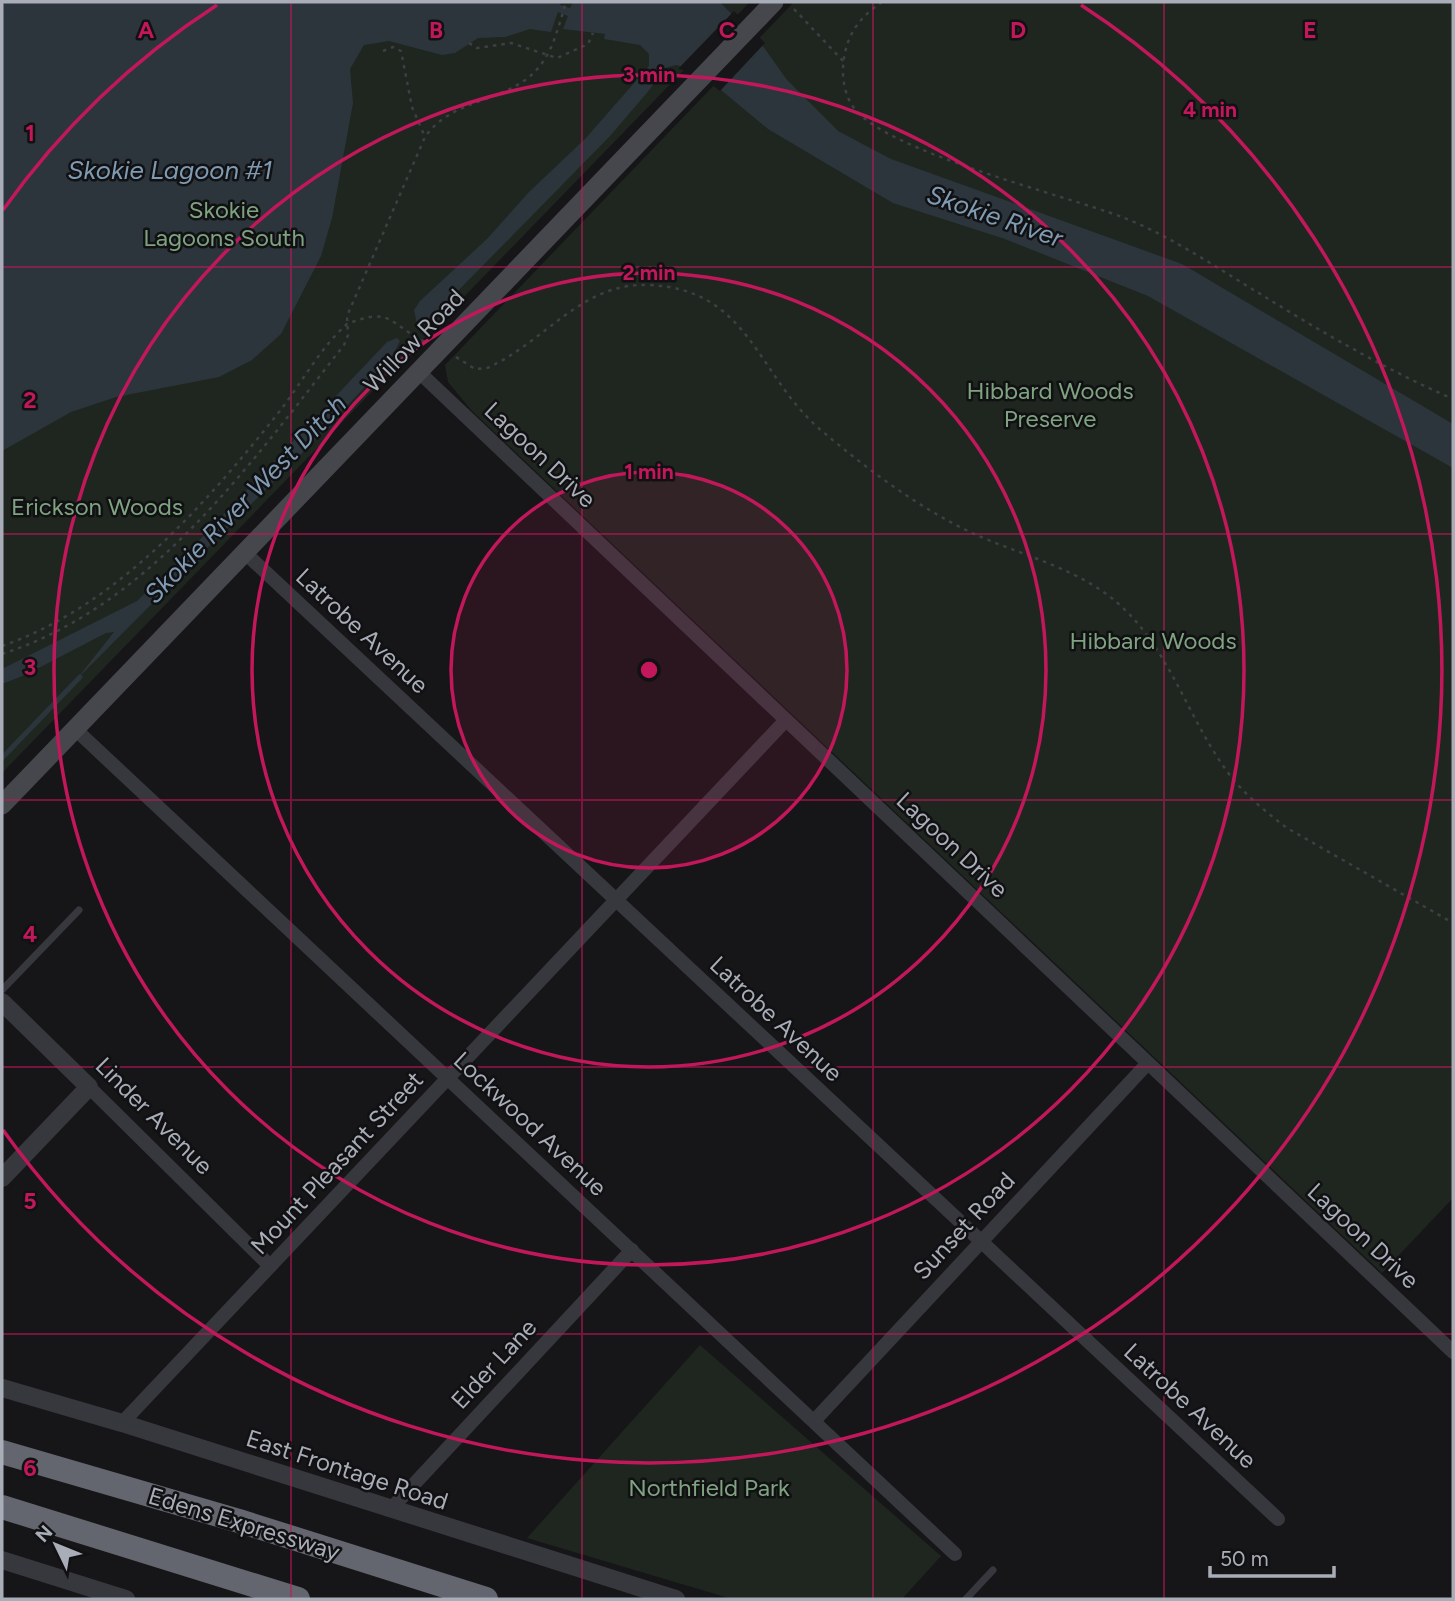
<svg xmlns="http://www.w3.org/2000/svg" width="1455" height="1601" font-family="Figtree,sans-serif">
<rect width="100%" height="100%" fill="#161618"/>
<!-- green -->
<g fill="#1e261f">
<polygon points="2,2 750,2 2,773"/>
<polygon points="794,2 1453,2 1453,1198 1382,1273 471,410 448,382 445,365"/>
<polygon points="700,1345 941,1556 902,1599 732,1599 527,1538"/>
</g>
<!-- water -->
<g fill="#2c353c">
<polygon points="2,2 561,2 560,5 570,8 573,2 720,2 765,49 787,80 838,131 891,159 1182,264 1453,424 1453,468 1148,296 1005,239 893,203 768,129 697,70 676,65 658,70 651,88 610,136 450,299 424,323 417,324 414,310 420,301 487,239 529,192 585,139 649,66 649,54 640,45 604,39 605,34 563,29 568,16 558,12 551,32 530,29 505,37 478,38 455,53 442,55 389,41 364,45 350,69 353,103 332,218 321,256 281,334 252,360 219,377 116,397 71,412 2,451"/>
<polygon points="397,338 400,341 391,359 316,439 76,680 114,632 106,633 25,675 2,684 2,669 137,601 189,551 387,342"/>
</g>
<!-- pier -->
<polygon fill="#161618" points="734,11 765,43 720,91 696,73 678,69"/>
<g fill="none" stroke-linecap="round" stroke-linejoin="round">
<!-- stream -->
<polyline stroke="#2c353c" stroke-width="5" points="2,758 80,677"/>
<!-- path -->
<g stroke="#3d3f44" stroke-width="2.5" stroke-dasharray="3.5 5" stroke-linecap="butt">
<path d="M882,2C875,7 867,13 862,19C841,41 836,84 854,108C887,152 1064,195 1122,217C1171,236 1217,268 1262,295C1323,333 1387,370 1453,399"/>
<polyline points="794,9 844,62"/>
<polyline points="469,43 477,48 511,43 557,58 588,44 593,33"/>
<polyline points="383,51 393,47 401,51 412,107 425,137"/>
<path d="M456,357L475,369L487,368C544,343 582,282 648,285C750,288 757,377 822,431C867,469 916,506 970,532C1019,555 1080,568 1121,606C1171,652 1189,721 1229,774C1245,795 1266,812 1287,828L1453,923"/>
<path d="M2,646C117,606 205,505 279,412C301,384 320,348 347,324C392,306 389,324 425,342"/>
<path d="M2,654C151,606 251,463 344,345L348,335L347,316L425,137C452,97 510,103 539,67C554,49 559,24 566,2"/>
</g>
<!-- service -->
<g stroke="#37383d" stroke-width="7">
<polyline points="2,990 79,910"/>
<polyline points="966,1599 993,1570"/>
</g>
<!-- minor -->
<g stroke="#37383d" stroke-width="14">
<polyline points="419,372 1453,1352"/>
<polyline points="243,551 1278,1519"/>
<polyline points="74,728 955,1554"/>
<polyline points="89,1087 270,1266"/>
<polyline points="814,1421 1148,1063"/>
<polyline points="122,1423 786,720"/>
<polyline points="390,1510 632,1250"/>
</g>
<!-- tertiary -->
<g stroke="#37383d" stroke-width="18">
<polyline points="2,1002 89,1087 2,1178"/>
<polyline points="2,1388 122,1423 676,1599"/>
<polyline points="2,1560 126,1599"/>
</g>
<!-- secondary -->
<polyline stroke="#45474d" stroke-width="19" points="2,805 774,2"/>
<!-- motorway -->
<g stroke="#63666e" stroke-width="24">
<polyline points="2,1452 239,1521 486,1599"/>
<polyline points="2,1507 298,1599"/>
</g>
</g>
<!-- grid -->
<path fill="none" stroke="#c2185b" stroke-width="2" stroke-opacity="0.55" d="M291,2V1599M582,2V1599M873,2V1599M1164,2V1599M2,267H1453M2,534H1453M2,800H1453M2,1067H1453M2,1334H1453"/>
<!-- distance rings -->
<circle cx="649" cy="670" r="198" fill="#c2185b" fill-opacity=".12"/>
<g fill="none" stroke="#c2185b" stroke-width="3.5">
<circle cx="649" cy="670" r="198"/>
<circle cx="649" cy="670" r="397"/>
<circle cx="649" cy="670" r="595"/>
<path d="M3 210A793 793 0 0 1 217 5M1081 5A793 793 0 1 1 3 1130"/>
</g>
<g text-anchor="middle" stroke-width="5" stroke-linejoin="round" paint-order="stroke">
<!-- park labels -->
<g font-size="24" fill="#7fa381" stroke="#111113">
<text x="224" y="218">Skokie<tspan x="224" dy="28">Lagoons South</tspan></text>
<text x="1050" y="399">Hibbard Woods<tspan x="1050" dy="28">Preserve</tspan></text>
<text x="97" y="515">Erickson Woods</text>
<text x="1153" y="649">Hibbard Woods</text>
<text x="709" y="1496">Northfield Park</text>
</g>
<!-- street labels -->
<g font-size="24" fill="#a8adb8" stroke="#111113">
<text transform="translate(414 341) rotate(-46)" y="8">Willow Road</text>
<text transform="translate(540 455) rotate(43)" y="8">Lagoon Drive</text>
<text transform="translate(362 631) rotate(43)" y="8">Latrobe Avenue</text>
<text transform="translate(952 845) rotate(43)" y="8">Lagoon Drive</text>
<text transform="translate(776 1019) rotate(43)" y="8">Latrobe Avenue</text>
<text transform="translate(154 1116) rotate(45)" y="8">Linder Avenue</text>
<text transform="translate(530 1124) rotate(43)" y="8">Lockwood Avenue</text>
<text transform="translate(337 1163) rotate(-47)" y="8">Mount Pleasant Street</text>
<text transform="translate(964 1226) rotate(-47)" y="8">Sunset Road</text>
<text transform="translate(1363 1236) rotate(43)" y="8">Lagoon Drive</text>
<text transform="translate(494 1364) rotate(-47)" y="8">Elder Lane</text>
<text transform="translate(1190 1406) rotate(43)" y="8">Latrobe Avenue</text>
<text transform="translate(347 1470) rotate(18)" y="8">East Frontage Road</text>
<text transform="translate(244 1524) rotate(17)" y="8">Edens Expressway</text>
</g>
<!-- water labels -->
<g font-size="26" font-style="italic" fill="#7f9bb3" stroke="#111113">
<text x="170" y="179">Skokie Lagoon #1</text>
<text transform="translate(995 216) rotate(19)" y="9">Skokie River</text>
<text transform="translate(245 499) rotate(-46)" y="9">Skokie River West Ditch</text>
</g>
</g>
<g font-size="23" text-anchor="middle" font-weight="bold" fill="#c2185b" stroke="#111113" stroke-width="5" stroke-linejoin="round" paint-order="stroke">
<text x="146" y="38">A</text>
<text x="436" y="38">B</text>
<text x="727" y="38">C</text>
<text x="1018" y="38">D</text>
<text x="1310" y="38">E</text>
<text x="30" y="141">1</text>
<text x="30" y="408">2</text>
<text x="30" y="675">3</text>
<text x="30" y="942">4</text>
<text x="30" y="1209">5</text>
<text x="30" y="1476">6</text>
</g>
<circle cx="649" cy="670" r="10" fill="#c2185b" stroke="#111113" stroke-width="3.5"/>
<g font-size="21" text-anchor="middle" font-weight="bold" fill="#c2185b" stroke="#111113" stroke-width="5" stroke-linejoin="round" paint-order="stroke">
<text x="649" y="82">3 min</text>
<text x="1210" y="117">4 min</text>
<text x="649" y="280">2 min</text>
<text x="649" y="479">1 min</text>
</g>
<!-- border -->
<rect width="1455" height="1601" fill="none" stroke="#a8adb8" stroke-width="7"/>
<!-- north arrow -->
<g transform="translate(56 1545) rotate(313)" stroke="#111113" stroke-width="5" paint-order="stroke">
<path d="M0-5L12 26L0 18L-12 26Z" fill="#a8adb8"/>
<text y="-10" font-size="19" font-weight="bold" text-anchor="middle" fill="#a8adb8">N</text>
</g>
<!-- scale -->
<path d="M1210 1566v10h124v-10" fill="none" stroke="#a8adb8" stroke-width="3.5"/>
<text x="1220" y="1566" font-size="21" fill="#a8adb8" stroke="#111113" stroke-width="5" paint-order="stroke">50 m</text>
</svg>
